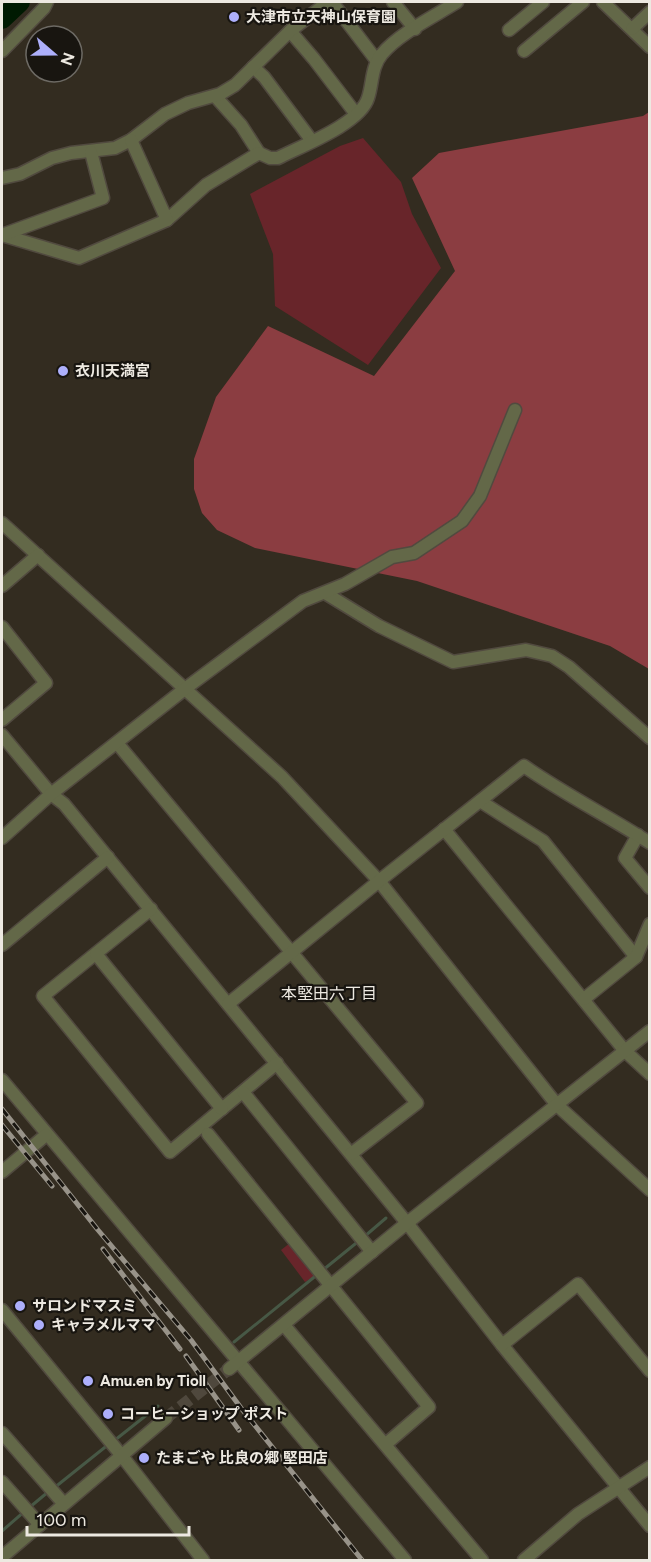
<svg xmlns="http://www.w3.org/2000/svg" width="651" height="1562" font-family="Figtree,'Noto Sans JP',sans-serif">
<rect width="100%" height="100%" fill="#332c20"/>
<!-- green -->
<g fill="#68252a">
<polygon points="363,138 401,182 412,214 441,268 368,365 275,306 273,254 250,194 340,146"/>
<polygon points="290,1243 315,1276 305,1282 281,1250"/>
</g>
<!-- forest -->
<polygon fill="#8b3d41" points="649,112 649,669 610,646 417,581 255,548 217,530 202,513 194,489 194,459 216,397 268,326 374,376 455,271 412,178 439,153 643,116"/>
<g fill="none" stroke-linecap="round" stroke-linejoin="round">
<!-- stream -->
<g stroke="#475845" stroke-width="3">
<polyline points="365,1236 386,1218"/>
<polyline points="323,1270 360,1240"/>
<polyline points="234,1342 318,1274"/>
<polyline points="115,1440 158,1406"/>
<polyline points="54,1488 109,1444"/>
<polyline points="30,1507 48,1492"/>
<polyline points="2,1531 25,1511"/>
</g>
<!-- river -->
<polyline stroke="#001a02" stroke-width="20" points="2,19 20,2"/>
<!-- minor-tunnel -->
<polyline stroke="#4f483d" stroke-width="12" stroke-dasharray="12 6" stroke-linecap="butt" points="166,1418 229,1369"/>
<!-- minor casing -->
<g stroke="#514a3f" stroke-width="15">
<g id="minor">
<polyline points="332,2 377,61"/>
<polyline points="393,2 415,29"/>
<polyline points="603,2 650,47"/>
<polyline points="632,29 650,12"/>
<polyline points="509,30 543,2"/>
<polyline points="290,31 314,59 356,114"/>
<polyline points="2,51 44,8 47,2"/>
<polyline points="524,51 583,2"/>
<polyline points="253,67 264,77 312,141"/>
<polyline points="215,96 241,125 259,153"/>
<polyline points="2,178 20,174 52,158 71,153 115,148 131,140 165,114 188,103 220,94 235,85 290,31 328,2"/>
<path d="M167,220L206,185L259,153L270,158H278C301,146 360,124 368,98C373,83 371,67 382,54C398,34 435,16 457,2"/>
<polyline points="2,235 79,258 167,220 131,140"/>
<polyline points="2,235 103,198 91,152"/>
<polyline points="2,523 282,777 379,881 557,1105 650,1190"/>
<polyline points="2,586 38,555"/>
<polyline points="325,593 379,626 453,662 526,650 552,656 569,667 650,738"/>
<polyline points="2,627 46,683 2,720"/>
<polyline points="2,735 51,794 64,804 407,1223 502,1345 650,1526"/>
<polyline points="117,743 417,1103 351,1154"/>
<polyline points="480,801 543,841 636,957"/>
<polyline points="444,829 625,1051 650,1074"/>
<polyline points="638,835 625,858 650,888"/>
<polyline points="2,838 51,794 186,688 303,601 345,584 392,557 414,553 462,521 480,496 515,410"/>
<polyline points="151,909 43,996 170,1152 277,1063"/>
<polyline points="2,945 108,857"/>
<polyline points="96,954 222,1109"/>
<polyline points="584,999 636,957 650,924"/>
<path d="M228,1004L379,881L524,766C564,794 608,816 650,843"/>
<polyline points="2,1080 405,1560"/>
<polyline points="243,1092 372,1252"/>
<polyline points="208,1134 429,1407 386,1444"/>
<polyline points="2,1172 46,1135"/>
<polyline points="2,1310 122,1456 203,1560"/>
<polyline points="284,1325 482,1560"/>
<polyline points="502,1345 578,1284 650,1371"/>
<polyline points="229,1369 407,1223 650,1031"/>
<polyline points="2,1433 64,1504"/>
<polyline points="2,1482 40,1525"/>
<polyline points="2,1557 166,1418"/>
<polyline points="524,1560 578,1514 650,1467"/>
</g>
</g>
<!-- minor -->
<use href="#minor" stroke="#636848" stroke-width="12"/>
<!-- rail casing -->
<g stroke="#989389" stroke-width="5">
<g id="rail">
<polyline points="2,1109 98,1230 191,1340 241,1408 362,1560"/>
<polyline points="2,1125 52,1186"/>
<polyline points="103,1249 180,1349"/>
<polyline points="186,1356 239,1430"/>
</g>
</g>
<!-- rail -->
<use href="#rail" stroke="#181510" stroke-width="3" stroke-dasharray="9" stroke-linecap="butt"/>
</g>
<!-- markers -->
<g fill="#adaffb" stroke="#181510" stroke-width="2">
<circle cx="234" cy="17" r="6"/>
<circle cx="63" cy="371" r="6"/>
<circle cx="20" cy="1306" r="6"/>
<circle cx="39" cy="1325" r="6"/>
<circle cx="88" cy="1381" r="6"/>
<circle cx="108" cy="1414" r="6"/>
<circle cx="144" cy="1458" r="6"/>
</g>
<g text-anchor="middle" stroke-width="4.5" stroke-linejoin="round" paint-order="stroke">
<!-- poi labels -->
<g font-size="15" font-weight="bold" fill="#ede9e1" stroke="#181510" text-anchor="start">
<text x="246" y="22">大津市立天神山保育園</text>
<text x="75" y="376">衣川天満宮</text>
<text x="32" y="1311">サロンドマスミ</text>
<text x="51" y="1330">キャラメルママ</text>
<text x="100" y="1386">Amu.en by Tioll</text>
<text x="120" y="1419">コーヒーショップ ポスト</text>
<text x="156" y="1463">たまごや 比良の郷 堅田店</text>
</g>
<!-- neighbourhood labels -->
<g font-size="16" fill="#ede9e1" stroke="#181510">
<text x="329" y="999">本堅田六丁目</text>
</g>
</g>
<!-- border -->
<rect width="651" height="1562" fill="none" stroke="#ede9e1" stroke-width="6"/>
<!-- north arrow -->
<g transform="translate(54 54) rotate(110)"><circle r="28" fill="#181510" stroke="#6d6a64" stroke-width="1.5"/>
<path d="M0-4.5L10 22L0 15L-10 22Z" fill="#adaffb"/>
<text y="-9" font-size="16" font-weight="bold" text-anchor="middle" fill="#ede9e1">N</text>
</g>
<!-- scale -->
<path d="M27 1526v9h162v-9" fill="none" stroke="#ede9e1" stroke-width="3"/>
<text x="36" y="1526" font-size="18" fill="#ede9e1" stroke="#181510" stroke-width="4.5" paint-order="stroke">100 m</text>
</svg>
